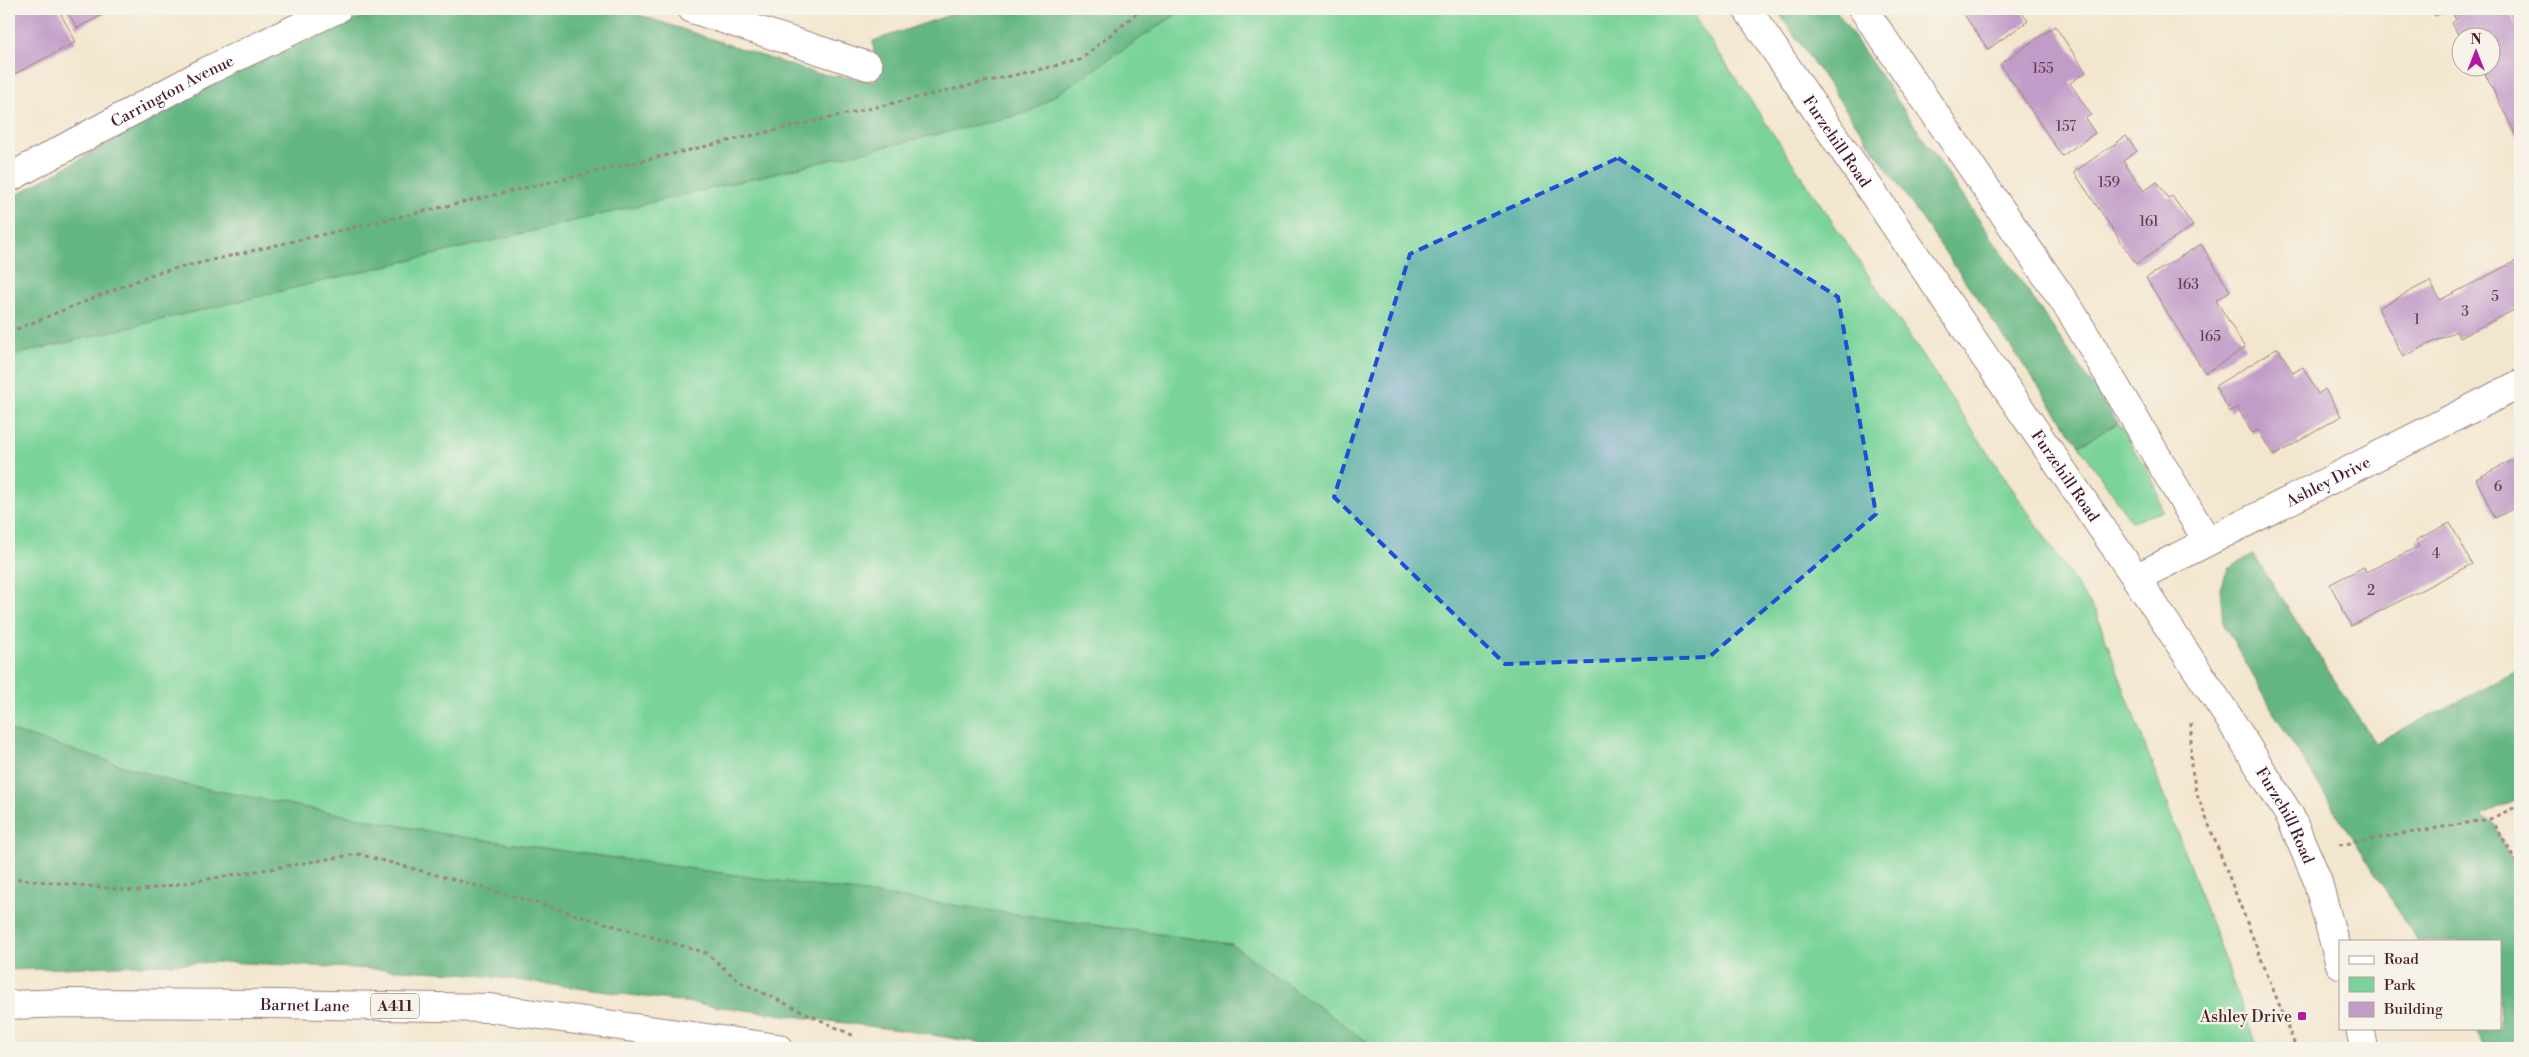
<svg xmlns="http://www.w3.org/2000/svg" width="2529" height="1057" font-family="'Libre Bodoni',serif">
<rect width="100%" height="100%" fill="#f7f3e8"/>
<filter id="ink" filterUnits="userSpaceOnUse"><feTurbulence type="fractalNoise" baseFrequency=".02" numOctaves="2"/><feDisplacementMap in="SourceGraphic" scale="10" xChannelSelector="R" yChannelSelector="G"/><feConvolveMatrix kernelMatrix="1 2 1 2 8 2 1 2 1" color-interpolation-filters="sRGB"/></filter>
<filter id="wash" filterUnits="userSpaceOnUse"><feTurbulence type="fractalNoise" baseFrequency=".0096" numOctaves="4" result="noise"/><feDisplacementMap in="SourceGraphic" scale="20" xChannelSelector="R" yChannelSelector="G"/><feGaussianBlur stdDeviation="1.12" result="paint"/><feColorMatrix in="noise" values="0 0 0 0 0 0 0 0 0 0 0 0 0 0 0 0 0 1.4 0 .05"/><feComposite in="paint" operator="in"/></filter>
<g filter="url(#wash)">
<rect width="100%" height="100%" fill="#f3e6ce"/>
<!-- green -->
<g fill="#7ad49a" stroke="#627a62">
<polygon points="1184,9 1689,9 2096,613 2257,1048 1376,1048 1231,944 449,835 181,784 9,730 9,356 1030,112"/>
<polygon points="2118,423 2154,483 2163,511 2132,522 2079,445"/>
</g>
<!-- forest -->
<g fill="#63b682" stroke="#566a56">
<polygon points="381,9 622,9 814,73 876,81 873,41 967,9 1184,9 1030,112 9,356 9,199 243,68"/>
<polygon points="1776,9 1835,9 2118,423 2079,445"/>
<polygon points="2253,554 2375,743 2520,670 2520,797 2481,816 2495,825 2520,877 2520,1048 2486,1048 2473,1028 2500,1028 2500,941 2417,941 2277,718 2223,623 2220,588 2228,569"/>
<polygon points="9,730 181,784 449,835 1231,944 1376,1048 1012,1048 914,1032 462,973 222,962 9,970"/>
</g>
<g id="blocks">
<!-- building -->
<g fill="#c19cc8">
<polygon points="9,9 58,9 76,42 9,77"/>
<polygon points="66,9 104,9 106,13 77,28"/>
<polygon points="1960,9 2019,9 2028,21 1988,49"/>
<polygon points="2431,9 2508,9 2520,34 2520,143 2482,68 2492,68 2492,38 2462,38 2462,42 2452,23 2456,20 2450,9 2435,16"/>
<polygon points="2055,26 2086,72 2070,83 2091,115 2085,118 2095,133 2062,156 2000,64"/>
<polygon points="2126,136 2137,151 2123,161 2144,191 2157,182 2168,198 2172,196 2193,226 2136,264 2074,172"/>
<polygon points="2201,244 2230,291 2216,300 2245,348 2205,373 2146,278"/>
<polygon points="2520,259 2520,307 2459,338 2456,331 2403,357 2378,308 2430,281 2440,300"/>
<polygon points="2278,348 2293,373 2303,367 2318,394 2325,389 2341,416 2274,456 2258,430 2252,433 2237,407 2230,412 2215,386"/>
<polygon points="2520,456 2520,505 2495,518 2476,479"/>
<polygon points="2450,523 2472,564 2351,626 2330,584 2364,567 2366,572 2393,559 2419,546 2416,540"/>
</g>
</g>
</g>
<g filter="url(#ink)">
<use href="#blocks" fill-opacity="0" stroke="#9e827c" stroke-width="1"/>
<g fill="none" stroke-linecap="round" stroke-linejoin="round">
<!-- minor casing -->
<g stroke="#9e827c" stroke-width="30">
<g id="minor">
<polyline points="692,9 868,66"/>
<polyline points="1863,9 2072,313 2207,541"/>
<path id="s1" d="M9,178L205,72L337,9"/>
<path id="s2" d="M2136,578L2520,384"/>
</g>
</g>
<!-- tertiary casing -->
<g stroke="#9e827c" stroke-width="30">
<g id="tertiary">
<path id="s3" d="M1747,9L2136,578L2229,718L2290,816L2317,879L2340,964"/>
<polyline points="2360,1028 2364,1048"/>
</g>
</g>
<!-- primary casing -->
<g stroke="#9e827c" stroke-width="30">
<g id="primary">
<path id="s4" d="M9,1005L67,1003L274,1004L490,1008L778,1048"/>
</g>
</g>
<!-- path -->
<g stroke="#9e827c" stroke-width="3" stroke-dasharray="4 4" stroke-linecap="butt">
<polyline points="9,332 156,273 1080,60 1142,9"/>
<polyline points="2191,723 2191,764 2196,792 2296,1048"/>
<polyline points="2495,825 2520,868"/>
<polyline points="2339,845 2490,819 2520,805"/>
<polyline points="9,878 137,891 358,854 482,887 706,953 740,982 854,1036"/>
</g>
<!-- minor -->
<use href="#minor" stroke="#fff" stroke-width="28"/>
<!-- tertiary -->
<use href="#tertiary" stroke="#fff" stroke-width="28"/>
<!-- primary -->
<use href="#primary" stroke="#fff" stroke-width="28"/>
</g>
</g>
<!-- marked area -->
<path fill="#1d4ed8" fill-opacity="0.2" stroke="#1d4ed8" stroke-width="4" stroke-dasharray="10 6" stroke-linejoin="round" d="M1618,158L1838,297L1876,514L1709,657L1505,664L1334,497L1410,254Z"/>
<!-- markers -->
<rect fill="#b5179e" stroke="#f7f3e8" stroke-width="2" x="2297" y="1011" width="10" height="10" rx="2.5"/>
<g text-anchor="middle" stroke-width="4.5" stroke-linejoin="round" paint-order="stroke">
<!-- number labels -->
<g font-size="14" fill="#683e52">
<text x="2043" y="73">155</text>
<text x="2066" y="131">157</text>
<text x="2109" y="187">159</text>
<text x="2149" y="226">161</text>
<text x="2188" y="289">163</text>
<text x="2495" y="301">5</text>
<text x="2465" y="316">3</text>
<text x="2417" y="324">1</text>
<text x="2210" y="341">165</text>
<text x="2498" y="491">6</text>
<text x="2436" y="558">4</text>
<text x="2371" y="595">2</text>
</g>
<!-- shield labels -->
<rect fill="#f7f3e8" stroke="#7e5f64" stroke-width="1" x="371" y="993.5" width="48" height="25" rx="4"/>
<g font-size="15" font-weight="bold" fill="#4a1f2b">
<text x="395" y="1011">A411</text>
</g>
<!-- street labels -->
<g font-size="16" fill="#4a1f2b" stroke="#f7f3e8">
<text dy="6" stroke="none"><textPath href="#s1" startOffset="185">Carrington Avenue</textPath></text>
<text dy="6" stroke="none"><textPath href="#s3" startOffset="160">Furzehill Road</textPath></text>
<text dy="6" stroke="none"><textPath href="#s3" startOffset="565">Furzehill Road</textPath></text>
<text dy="6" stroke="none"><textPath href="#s2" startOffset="215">Ashley Drive</textPath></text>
<text dy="6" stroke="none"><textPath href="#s3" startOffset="970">Furzehill Road</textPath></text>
<text dy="6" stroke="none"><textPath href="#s4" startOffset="296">Barnet Lane</textPath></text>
</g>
<!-- poi labels -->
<g font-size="16" fill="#4a1f2b" stroke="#f7f3e8" text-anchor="end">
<text x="2292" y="1022">Ashley Drive</text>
</g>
</g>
<!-- margin -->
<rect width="2529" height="1057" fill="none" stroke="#f7f3e8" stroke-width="30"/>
<!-- legend -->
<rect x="2339" y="940" width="162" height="90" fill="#f7f3e8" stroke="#b29e9c"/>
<rect x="2349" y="956" width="25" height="8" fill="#ffffff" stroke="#b29e9c"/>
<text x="2384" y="964" font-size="15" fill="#4a1f2b">Road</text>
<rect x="2349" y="977" width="25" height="15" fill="#7ad49a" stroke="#b29e9c"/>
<text x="2384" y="990" font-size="15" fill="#4a1f2b">Park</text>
<rect x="2349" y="1002" width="25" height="15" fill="#c19cc8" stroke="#b29e9c"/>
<text x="2384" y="1014" font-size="15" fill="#4a1f2b">Building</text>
<!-- north arrow -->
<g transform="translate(2476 52)"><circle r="24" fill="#f7f3e8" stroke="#b29e9c"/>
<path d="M0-4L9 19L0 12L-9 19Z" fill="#b5179e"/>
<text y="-8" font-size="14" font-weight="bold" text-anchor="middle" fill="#4a1f2b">N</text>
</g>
</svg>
